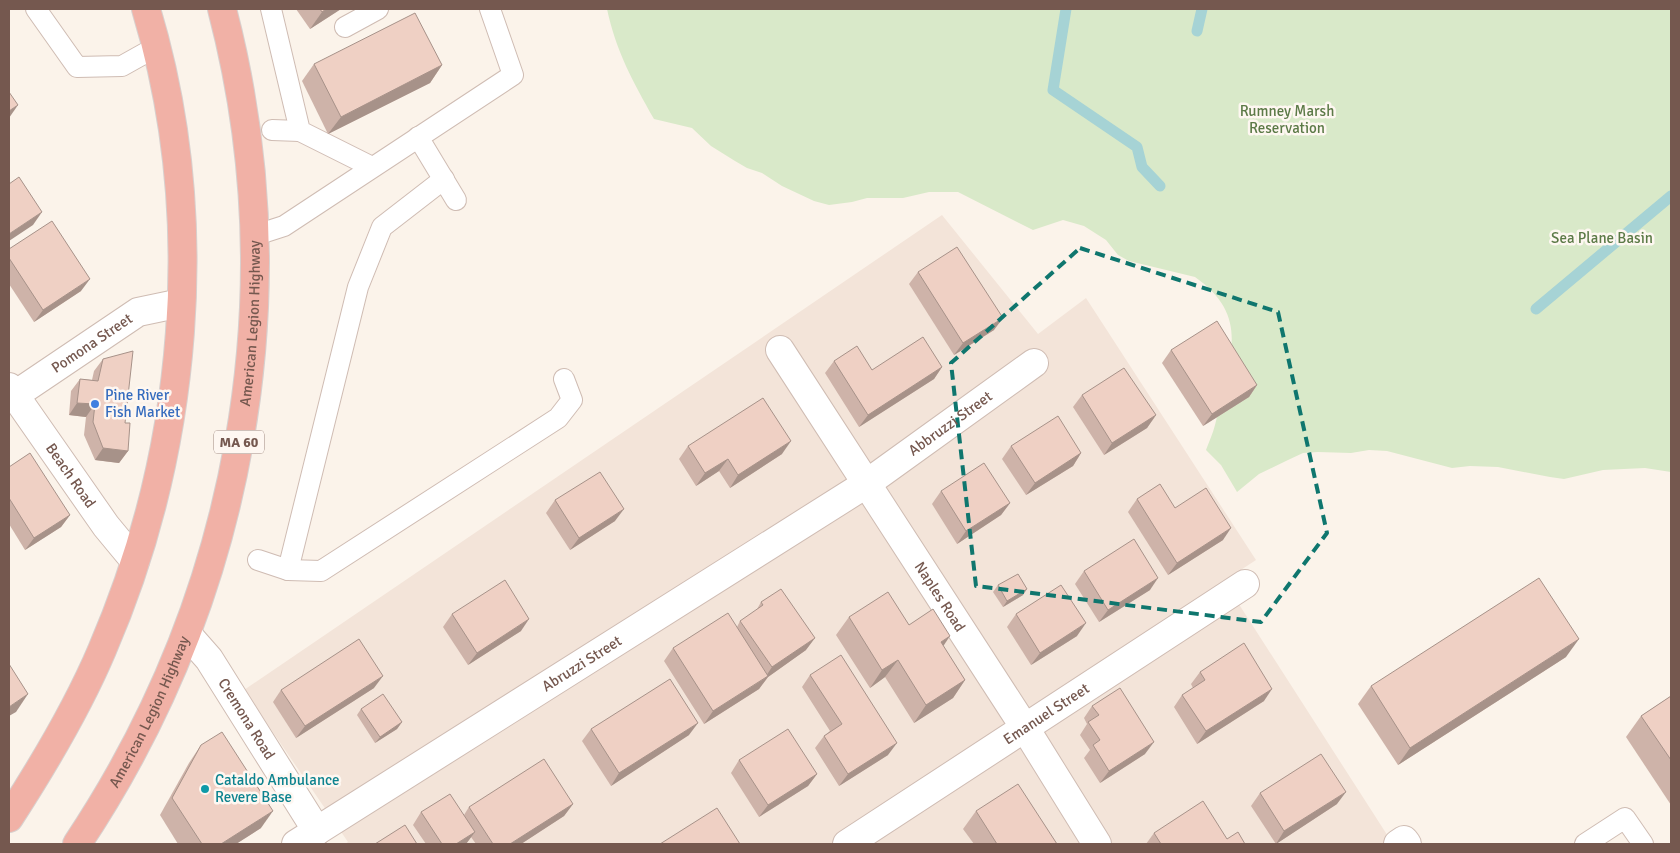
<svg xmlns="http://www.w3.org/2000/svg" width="1680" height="853" font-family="Signika,sans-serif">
<rect width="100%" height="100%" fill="#fbf3ea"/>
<!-- residential -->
<polygon fill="#f3e4d9" points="942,215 1038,334 1086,298 1256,560 1224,581 1393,844 345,844 348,842 244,690"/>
<!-- green -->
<path fill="#d9e9c9" d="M607,9H1671V472L1645,468L1603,470L1564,479L1550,477L1498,467L1470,466L1452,468L1387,451L1369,450L1351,453L1318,452L1303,453L1288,460L1259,474L1237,492L1221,465L1206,450C1209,442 1213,433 1215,425C1218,415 1219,404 1221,394C1235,345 1243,311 1195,277L1129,261L1118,255L1106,240L1084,226L1063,220L1033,230L958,192H929L903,198H867L852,202L829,205L814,201L782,186L762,173L747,168L735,161L711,146L692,128L654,119C633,82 616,51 607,9Z"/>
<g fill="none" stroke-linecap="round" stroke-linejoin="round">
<!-- stream -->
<g stroke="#a6d3d5" stroke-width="11">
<polyline points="1066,9 1053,90 1137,147 1142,167 1160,186"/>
<polyline points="1197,31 1202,9"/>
<polyline points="1536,309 1671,196"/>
</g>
<!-- lane casing -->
<g stroke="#cfbcb3" stroke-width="22">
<g id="lane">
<polyline points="36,9 77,67 122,66 156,47"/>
<polyline points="271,9 300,131 372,167"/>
<polyline points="345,27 378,9"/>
<polyline points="272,130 300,131"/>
<polyline points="418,137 456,200"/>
<polyline points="253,236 284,226 513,75 490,9"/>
<polyline points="258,560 288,570 321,571 558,418 572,400 564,379"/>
<polyline points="288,570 358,287 382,227 444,179"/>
<polyline points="1585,844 1625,818 1643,844"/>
</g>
</g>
<!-- street casing -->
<g stroke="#cfbcb3" stroke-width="30">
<g id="street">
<path id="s1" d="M780,350L1025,728L1097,844"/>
<path id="s2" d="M9,387L106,526L135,561"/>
<path id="s3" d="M9,399L138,312L181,303"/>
<path id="s4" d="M187,634L209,659L317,831"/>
<path id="s5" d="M296,844L866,484L1034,363"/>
<path id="s6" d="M847,844L1245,584"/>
<polyline points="1398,844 1404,840 1407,844"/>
</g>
</g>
<!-- highway casing -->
<g stroke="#d8d0ce" stroke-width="30">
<g id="highway">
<path d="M9,818C44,764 77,709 102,650C188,451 209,218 146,9"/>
<path id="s7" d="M77,844C241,598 297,296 222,9"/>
</g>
</g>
<!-- lane -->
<use href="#lane" stroke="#fff" stroke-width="20"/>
<!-- street -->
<use href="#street" stroke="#fff" stroke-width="28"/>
<!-- highway -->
<use href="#highway" stroke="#f1b1a6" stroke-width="28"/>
</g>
<!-- wall -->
<g fill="#ceb3a9">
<polygon points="296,9 341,9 310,29"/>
<polygon points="314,64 442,65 430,83 328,134 302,81"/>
<polygon points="9,249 81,291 34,322 9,284"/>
<polygon points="918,272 994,330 954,355 909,284"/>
<polygon points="1171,350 1257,385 1249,397 1203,426 1162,363"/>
<polygon points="103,359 125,423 128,451 119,463 95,460 84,435 86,417 69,415 71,391 80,379 92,380 94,371"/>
<polygon points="834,361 872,370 942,367 934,379 859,427 825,373"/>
<polygon points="1082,395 1156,415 1147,428 1104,455 1073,407"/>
<polygon points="688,446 782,454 730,488 719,471 696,486 679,459"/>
<polygon points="1011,446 1081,453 1073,466 1026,495 1002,459"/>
<polygon points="9,467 70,515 61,527 25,550 9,524"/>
<polygon points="941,491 1010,503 1001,515 957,544 932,504"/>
<polygon points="1137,499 1223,540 1168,575 1128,512"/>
<polygon points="555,500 615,521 570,550 546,513"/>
<polygon points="1084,571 1150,590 1099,622 1075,584"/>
<polygon points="998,585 1023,595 1003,607 993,592"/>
<polygon points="761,602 806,650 768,677 759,689 704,724 664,661 673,648 737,627 740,621 756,611"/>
<polygon points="452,614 521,631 468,665 443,627"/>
<polygon points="1016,614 1077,636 1031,665 1007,627"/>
<polygon points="849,617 909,625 943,646 965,680 953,698 914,723 885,677 870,688 836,635"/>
<polygon points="1566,657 1398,765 1358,704 1371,686"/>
<polygon points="1200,672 1264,701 1197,744 1174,707 1182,695 1193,688 1191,684"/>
<polygon points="810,675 888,755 839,786 815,748 824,736 830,731 802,687"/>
<polygon points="374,688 296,738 273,702 281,690"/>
<polygon points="1671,696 1671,805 1626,737 1641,716"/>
<polygon points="1092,706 1145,754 1100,783 1084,758 1090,750 1080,735 1087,724 1084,718"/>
<polygon points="361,709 402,722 397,729 375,743 357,715"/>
<polygon points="591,729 689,735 611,786 582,741"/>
<polygon points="201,745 261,828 236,844 178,844 160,815 189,763"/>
<polygon points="739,760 817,774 808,786 759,817 731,773"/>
<polygon points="1260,793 1337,804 1276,844 1251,806"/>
<polygon points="573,804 564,816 521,844 476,844 471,837 466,844 426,844 413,825 421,812 464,815 469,807"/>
<polygon points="976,811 1057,844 974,844 963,829"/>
<polygon points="1154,833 1227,839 1245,844 1146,844"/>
</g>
<!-- shaded-wall -->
<g fill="#a79289">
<polygon points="326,9 341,9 310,29 322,12"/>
<polygon points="442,65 430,83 328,134 341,117"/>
<polygon points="18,105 9,118 9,111"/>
<polygon points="42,212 33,225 9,241 9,234"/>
<polygon points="90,279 81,291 34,322 43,310"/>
<polygon points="1003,318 994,330 954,355 963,343"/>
<polygon points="942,367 934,379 859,427 868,415"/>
<polygon points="1257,385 1249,397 1203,426 1212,414"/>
<polygon points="77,403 95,404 86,417 69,415"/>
<polygon points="1156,415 1147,428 1104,455 1112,443"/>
<polygon points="791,441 782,454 730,488 738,475"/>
<polygon points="103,448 128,451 119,463 95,460"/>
<polygon points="1081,453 1073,466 1026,495 1035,483"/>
<polygon points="728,459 719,471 696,486 705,473"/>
<polygon points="1010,503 1001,515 957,544 966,531"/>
<polygon points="624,509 615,521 570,550 579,538"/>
<polygon points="70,515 61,527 25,550 34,538"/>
<polygon points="1231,528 1223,540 1168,575 1177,563"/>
<polygon points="1158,578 1150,590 1099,622 1108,610"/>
<polygon points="1027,589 1023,595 1003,607 1007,601"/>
<polygon points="529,619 521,631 468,665 477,653"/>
<polygon points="1086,623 1077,636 1031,665 1040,653"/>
<polygon points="950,636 938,654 941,642"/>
<polygon points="815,638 806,650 768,677 759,689 704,724 713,711 764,679 772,667"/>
<polygon points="1579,639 1566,657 1398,765 1410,748"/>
<polygon points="898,660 885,677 870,688 882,670"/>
<polygon points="383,676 374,688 296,738 305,726"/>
<polygon points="965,680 953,698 914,723 926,705"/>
<polygon points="1272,689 1264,701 1197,744 1206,731"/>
<polygon points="28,694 16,712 9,716 9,707"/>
<polygon points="402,722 397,729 375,743 380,737"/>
<polygon points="698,723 689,735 611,786 619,773"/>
<polygon points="1154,742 1145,754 1100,783 1109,771"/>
<polygon points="897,743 888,755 839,786 848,774"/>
<polygon points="817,774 808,786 759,817 768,805"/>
<polygon points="1346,792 1337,804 1276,844 1284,831"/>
<polygon points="573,804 564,816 521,844 510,844"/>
<polygon points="273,811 261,828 236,844 221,844"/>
<polygon points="475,832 466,844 456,844"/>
</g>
<!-- building -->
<g fill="#efd0c4" stroke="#a79289">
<polygon points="320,9 326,9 322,12"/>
<polygon points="415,13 442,65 341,117 314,64"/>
<polygon points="9,92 18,105 9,111"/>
<polygon points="19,177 42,212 9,234 9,184"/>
<polygon points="52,221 90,279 43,310 9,258 9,249"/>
<polygon points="957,247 1003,318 963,343 918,272"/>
<polygon points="1217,321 1257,385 1212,414 1171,350"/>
<polygon points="923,337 942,367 868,415 834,361 857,346 872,370"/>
<polygon points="133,351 125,423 130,423 128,451 103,448 93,422 95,404 77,403 80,379 98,381 103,359"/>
<polygon points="1124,368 1156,415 1112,443 1082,395"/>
<polygon points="763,398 791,441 738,475 728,459 705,473 688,446"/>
<polygon points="1058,416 1081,453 1035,483 1011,446"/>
<polygon points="30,453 70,515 34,538 9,498 9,467"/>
<polygon points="984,463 1010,503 966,531 941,491"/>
<polygon points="600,472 624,509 579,538 555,500"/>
<polygon points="1160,484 1175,508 1206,488 1231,528 1177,563 1137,499"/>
<polygon points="1134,539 1158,578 1108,610 1084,571"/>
<polygon points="1018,574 1027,589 1007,601 998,585"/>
<polygon points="1539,578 1579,639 1410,748 1371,686"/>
<polygon points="505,580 529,619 477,653 452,614"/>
<polygon points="1061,585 1086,623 1040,653 1016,614"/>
<polygon points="781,589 815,638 772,667 740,621 763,605 761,602"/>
<polygon points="888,592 909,625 933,609 950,636 941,642 965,680 926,705 898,660 882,670 849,617"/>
<polygon points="728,613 768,676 713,711 673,648"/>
<polygon points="359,639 383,676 305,726 281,690"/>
<polygon points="1244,643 1272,689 1206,731 1182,695 1205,680 1200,672"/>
<polygon points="841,655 897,743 848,774 824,736 842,724 810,675"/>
<polygon points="9,664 28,694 9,707"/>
<polygon points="670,679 698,723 619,773 591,729"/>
<polygon points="1120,688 1154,742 1109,771 1093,745 1100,740 1088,722 1099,715 1092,706"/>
<polygon points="383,694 402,722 380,737 361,709"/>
<polygon points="1671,696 1671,760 1641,716"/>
<polygon points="788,729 817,774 768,805 739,760"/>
<polygon points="222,732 273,811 221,844 202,844 172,798 201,745"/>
<polygon points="1321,754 1346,792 1284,831 1260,793"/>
<polygon points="544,759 573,804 510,844 493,844 469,807"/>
<polygon points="1018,784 1057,844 997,844 976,811"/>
<polygon points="450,794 475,832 456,844 442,844 421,812"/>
<polygon points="1203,801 1227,839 1238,832 1245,844 1161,844 1154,833"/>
<polygon points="717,808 740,844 660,844"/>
<polygon points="405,825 417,844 375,844"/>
</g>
<!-- marked area -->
<path fill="none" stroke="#0f766e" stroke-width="4" stroke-dasharray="10 6" stroke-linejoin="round" d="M1080,248L1278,312L1327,533L1261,622L976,586L951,363Z"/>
<!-- markers -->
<circle fill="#3f7fe0" stroke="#fef7f1" stroke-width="2" cx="95" cy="404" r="5"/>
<circle fill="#0f9aa8" stroke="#fef7f1" stroke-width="2" cx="205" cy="789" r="5"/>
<g text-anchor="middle" stroke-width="5" stroke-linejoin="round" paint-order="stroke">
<!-- shield labels -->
<rect fill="#fef7f1" stroke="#9e8880" stroke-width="1" x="214" y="430.5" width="50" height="23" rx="4"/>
<g font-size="14" font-weight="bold" fill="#75584f">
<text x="239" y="447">MA 60</text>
</g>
<!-- park labels -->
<g font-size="15" fill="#5c7a47" stroke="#fef7f1">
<text x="1287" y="116">Rumney Marsh<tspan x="1287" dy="17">Reservation</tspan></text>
<text x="1602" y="243">Sea Plane Basin</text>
</g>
<!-- street labels -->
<g font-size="15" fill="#75584f" stroke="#fef7f1">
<text dy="5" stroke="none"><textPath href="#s7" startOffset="556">American Legion Highway</textPath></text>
<text dy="5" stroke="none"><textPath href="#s3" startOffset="100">Pomona Street</textPath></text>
<text dy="5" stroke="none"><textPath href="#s5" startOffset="778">Abbruzzi Street</textPath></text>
<text dy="5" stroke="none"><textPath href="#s2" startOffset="108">Beach Road</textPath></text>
<text dy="5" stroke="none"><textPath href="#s1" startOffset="294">Naples Road</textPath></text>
<text dy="5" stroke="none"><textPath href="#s5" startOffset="338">Abruzzi Street</textPath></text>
<text dy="5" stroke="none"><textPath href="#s7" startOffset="151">American Legion Highway</textPath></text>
<text dy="5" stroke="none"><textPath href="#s6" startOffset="238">Emanuel Street</textPath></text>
<text dy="5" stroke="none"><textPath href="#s4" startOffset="104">Cremona Road</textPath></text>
</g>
<!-- shop labels -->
<g font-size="15" fill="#366cbe" stroke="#fef7f1" text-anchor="start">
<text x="105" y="400">Pine River<tspan x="105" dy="17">Fish Market</tspan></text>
</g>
<!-- culture labels -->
<g font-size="15" fill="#0d838f" stroke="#fef7f1" text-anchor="start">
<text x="215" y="785">Cataldo Ambulance<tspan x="215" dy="17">Revere Base</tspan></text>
</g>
</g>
<!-- border -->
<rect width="1680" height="853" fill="none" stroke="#75584f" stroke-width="20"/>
</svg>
